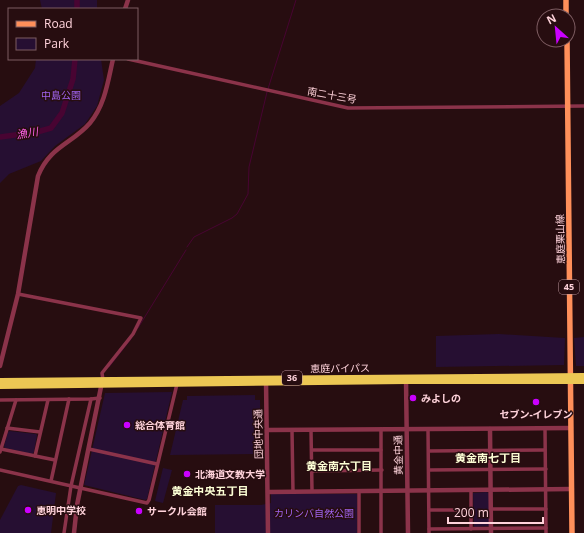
<svg xmlns="http://www.w3.org/2000/svg" width="584" height="533" font-family="'Open Sans','Noto Sans JP',sans-serif">
<rect width="100%" height="100%" fill="#270d10"/>
<!-- green -->
<g fill="#260f32">
<polygon points="40,0 97,0 97,9 42,9"/>
<polygon points="36,59 101,59 104,80 97,106 85,124 55,146 41,161 9,174 0,183 0,106 19,93 35,68"/>
<polygon points="499,334 565,338 564,365 436,367 436,336"/>
<polygon points="584,337 584,366 576,366 574,338"/>
<polygon points="172,392 147,499 145,500 84,485 105,393"/>
<polygon points="255,395 255,400 260,400 261,454 170,455 183,400 187,400 187,396"/>
<polygon points="10,431 36,434 37,435 34,452 32,454 5,448 4,446 8,432"/>
<polygon points="163,468 172,470 163,503 155,501"/>
<polygon points="21,485 56,493 51,533 0,533 0,520 18,486"/>
<polygon points="486,492 489,493 489,526 475,527 474,526 473,493"/>
<polygon points="271,494 357,494 357,533 215,533 215,505 261,505 271,503"/>
</g>
<g fill="none" stroke-linecap="round" stroke-linejoin="round">
<!-- stream -->
<g stroke="#480432" stroke-width="1">
<polyline points="187,247 194,237 232,218 237,214 248,194 249,167 267,92 296,0"/>
<polyline points="138,328 186,250"/>
<polyline points="109,367 131,339"/>
</g>
<!-- river -->
<g stroke="#480432" stroke-width="5.5">
<polyline points="77,0 77,9"/>
<polyline points="0,137 37,132 51,128 62,113 73,79 75,59"/>
</g>
<!-- minor -->
<g stroke="#8b334a" stroke-width="3.5">
<polyline points="128,59 348,108 584,106"/>
<polyline points="18,294 141,318 133,334 102,373 103,380"/>
<polyline points="0,400 91,399 100,398"/>
<polyline points="7,428 40,432"/>
<polyline points="545,428 546,533"/>
<polyline points="381,429 381,533"/>
<polyline points="428,429 429,533"/>
<polyline points="292,430 293,492"/>
<polyline points="311,430 312,491"/>
<polyline points="1,449 55,460"/>
<polyline points="89,449 157,464"/>
<polyline points="312,450 381,450"/>
<polyline points="429,451 545,450"/>
<polyline points="0,452 16,400"/>
<polyline points="35,456 48,400"/>
<polyline points="0,470 147,503 149,500 177,384"/>
<polyline points="429,470 546,469"/>
<polyline points="312,471 382,470"/>
<polyline points="51,481 69,399"/>
<polyline points="359,491 359,533"/>
<polyline points="491,509 546,509"/>
<polyline points="429,510 471,510"/>
<polyline points="429,529 546,528"/>
<polyline points="471,529 471,490"/>
<polyline points="64,533 71,486 91,399"/>
</g>
<!-- tertiary -->
<g stroke="#8b334a" stroke-width="4.5">
<polyline points="125,9 128,0"/>
<path d="M0,366L18,294L38,176C50,146 72,144 90,123C105,105 108,81 113,59"/>
<polyline points="406,379 408,533"/>
<polyline points="266,380 268,533"/>
<polyline points="490,429 491,533"/>
<polyline points="267,430 571,428"/>
<polyline points="268,492 572,489"/>
<polyline points="74,533 77,505 102,382"/>
</g>
<!-- primary -->
<g stroke="#ff8f5a" stroke-width="5.5">
<polyline points="566,0 566,16"/>
<polyline points="567,40 572,533"/>
</g>
<!-- trunk -->
<g stroke="#ecc754" stroke-width="6">
<polyline points="0,381 584,376"/>
<polyline points="0,386 406,381 584,381"/>
</g>
</g>
<!-- markers -->
<g fill="#ca00fe" stroke="#270d10" stroke-width="1.5">
<circle cx="413" cy="398" r="4"/>
<circle cx="536" cy="402" r="4"/>
<circle cx="127" cy="425" r="4"/>
<circle cx="187" cy="474" r="4"/>
<circle cx="28" cy="510" r="4"/>
<circle cx="139" cy="511" r="4"/>
</g>
<g text-anchor="middle" stroke-width="3" stroke-linejoin="round" paint-order="stroke">
<!-- shield labels -->
<g fill="#270d10" stroke="#be989e" stroke-width="1">
<rect x="559" y="280" width="20" height="14" rx="3"/>
<rect x="282" y="371" width="20" height="14" rx="3"/>
</g>
<g font-size="9" font-weight="bold" fill="#ffd3db">
<text x="569" y="290">45</text>
<text x="292" y="381">36</text>
</g>
<!-- park labels -->
<g font-size="10" fill="#a063ee" stroke="#270d10">
<text x="61" y="99">中島公園</text>
<text x="314" y="517">カリンバ自然公園</text>
</g>
<!-- street labels -->
<g font-size="10" fill="#ffd3db" stroke="#270d10">
<text transform="translate(332 95) rotate(10)" y="4">南二十三号</text>
<text transform="translate(560 239) rotate(-91)" y="4">恵庭栗山線</text>
<text transform="translate(340 368) rotate(-1)" y="4">恵庭バイパス</text>
<text transform="translate(258 434) rotate(-91)" y="4">団地中央通</text>
<text transform="translate(398 455) rotate(-91)" y="4">黄金中通</text>
</g>
<!-- poi labels -->
<g font-size="10" font-weight="bold" fill="#ffd3db" stroke="#270d10" text-anchor="start">
<text x="421" y="402">みよしの</text>
<text x="536" y="418" text-anchor="middle">セブン-イレブン</text>
<text x="135" y="429">総合体育館</text>
<text x="195" y="478">北海道文教大学</text>
<text x="36" y="514">恵明中学校</text>
<text x="147" y="515">サークル会館</text>
</g>
<!-- water labels -->
<g font-size="11" font-style="italic" fill="#ff61e6" stroke="#270d10">
<text transform="translate(27 133) rotate(-9)" y="4">漁川</text>
</g>
<!-- neighbourhood labels -->
<g font-size="11" font-weight="bold" fill="#fdffd5" stroke="#270d10">
<text x="488" y="462">黄金南七丁目</text>
<text x="339" y="470">黄金南六丁目</text>
<text x="210" y="495">黄金中央五丁目</text>
</g>
</g>
<!-- legend -->
<rect x="8" y="8" width="130" height="52" fill="#270d10" stroke="#7d5c61"/>
<rect x="16" y="21" width="20" height="6" fill="#ff8f5a" stroke="#7d5c61"/>
<text x="44" y="28" font-size="12" fill="#ffd3db">Road</text>
<rect x="16" y="38" width="20" height="12" fill="#260f32" stroke="#7d5c61"/>
<text x="44" y="48" font-size="12" fill="#ffd3db">Park</text>
<!-- north arrow -->
<g transform="translate(556 28) rotate(333)"><circle r="19" fill="#270d10" stroke="#7d5c61"/>
<path d="M0-3L7 15L0 10L-7 15Z" fill="#ca00fe"/>
<text y="-6" font-size="11" font-weight="bold" text-anchor="middle" fill="#ffd3db">N</text>
</g>
<!-- scale -->
<path d="M448 517v6h95v-6" fill="none" stroke="#ffd3db" stroke-width="2"/>
<text x="454" y="517" font-size="12" fill="#ffd3db" stroke="#270d10" stroke-width="3" paint-order="stroke">200 m</text>
</svg>
